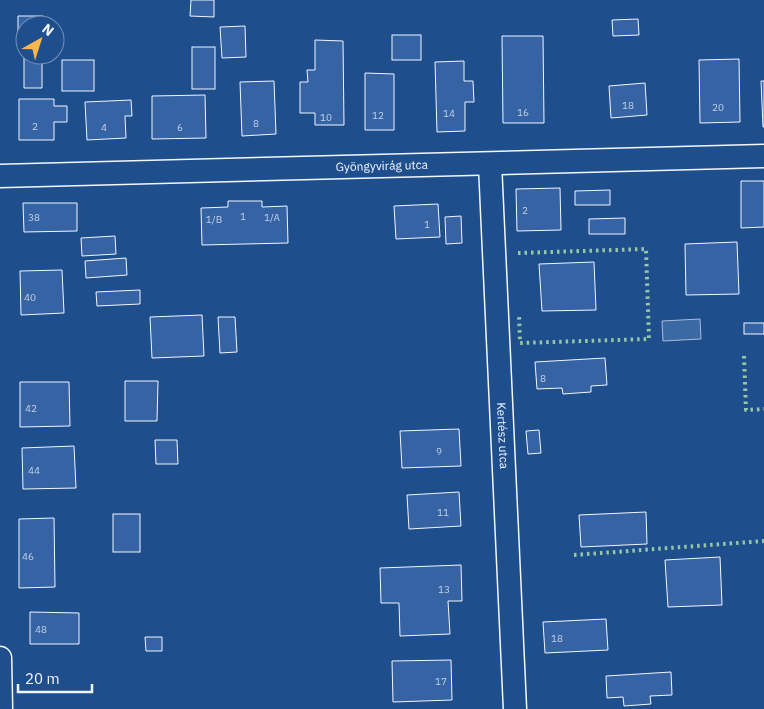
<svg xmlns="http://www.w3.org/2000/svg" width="764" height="709" font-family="'IBM Plex Sans',sans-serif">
<rect width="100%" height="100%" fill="#1f4e8c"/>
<!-- water -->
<polygon fill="#3b69a3" stroke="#a8bbd7" points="700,319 701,339 663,341 662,321"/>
<!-- building -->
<g fill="#3563a3" stroke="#f2f6ff">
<polygon points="191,0 214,0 214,17 190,16"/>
<polygon points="18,16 43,16 44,25 25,25 25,36 18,36"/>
<polygon points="638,19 639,35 613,36 612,20"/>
<polygon points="245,26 246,57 222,58 220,27"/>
<rect x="392" y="35" width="29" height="25"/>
<polygon points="502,36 543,36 544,123 503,123"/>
<polygon points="315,40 343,41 344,125 315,125 315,113 300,113 300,82 308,82 307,70 315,70"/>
<rect x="192" y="47" width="23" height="42"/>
<polygon points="24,53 25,55 42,55 42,88 24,88"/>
<polygon points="739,59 740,122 700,123 699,60"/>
<rect x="62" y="60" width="32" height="31"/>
<polygon points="464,61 464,81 473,81 474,102 465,102 465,131 437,132 435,62"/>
<polygon points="365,73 394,74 394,130 365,130"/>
<polygon points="274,81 276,134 242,136 240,82"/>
<polygon points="761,81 764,81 764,127 763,127"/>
<polygon points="645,83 647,115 611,118 609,86"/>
<polygon points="205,95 206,138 152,139 152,96"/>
<polygon points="19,99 54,99 54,106 67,106 67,122 54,122 54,140 19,140"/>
<polygon points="131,100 132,116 125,116 126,138 87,140 85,102"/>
<polygon points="741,181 764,181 764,227 741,228"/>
<polygon points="560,188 561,230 517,231 516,189"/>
<polygon points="610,190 610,205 575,205 575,191"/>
<polygon points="228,201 262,201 262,207 287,206 288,243 202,245 201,208 228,207"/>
<polygon points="23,203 77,203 77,231 24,232"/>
<polygon points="438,204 440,237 396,239 394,206"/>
<polygon points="461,216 462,243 446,244 445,217"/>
<polygon points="625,218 625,234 589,234 589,219"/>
<polygon points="115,236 116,254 82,256 81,238"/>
<polygon points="737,242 739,294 686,295 685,244"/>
<polygon points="126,258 127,275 86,278 85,261"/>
<polygon points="594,262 596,310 542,311 539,264"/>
<polygon points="62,270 64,313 21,315 20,271"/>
<polygon points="140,290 140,304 97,306 96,292"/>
<polygon points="202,315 204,356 152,358 150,317"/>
<polygon points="218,317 235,317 237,352 220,353"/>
<rect x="744" y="323" width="20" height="11"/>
<polygon points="605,358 607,385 591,386 591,392 563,394 562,388 537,389 535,362"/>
<polygon points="125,381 158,381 157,421 125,421"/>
<polygon points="20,382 69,382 70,426 20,427"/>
<polygon points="459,429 461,466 402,468 400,431"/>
<polygon points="539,430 541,453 528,454 526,431"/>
<polygon points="155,440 177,440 178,464 156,464"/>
<polygon points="74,446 76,488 23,489 22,448"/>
<polygon points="459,492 461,526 409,529 407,495"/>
<polygon points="646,512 647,544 581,547 579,515"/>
<rect x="113" y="514" width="27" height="38"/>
<polygon points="54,518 55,587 19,588 19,519"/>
<polygon points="720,557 722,605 668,607 665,560"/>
<polygon points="461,565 462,601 448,601 450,634 400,636 399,603 381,603 380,568"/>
<polygon points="30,612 79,613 79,644 30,644"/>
<polygon points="606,619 608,650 545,653 543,622"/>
<polygon points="145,637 162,637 162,651 146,651"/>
<polygon points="451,660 452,700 393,702 392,661"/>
<polygon points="671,672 672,695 650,696 651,704 624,706 623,697 607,698 606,676"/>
</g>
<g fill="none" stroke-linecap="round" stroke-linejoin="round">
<!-- street casing -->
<g stroke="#f2f6ff" stroke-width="25">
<g id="street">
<path id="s1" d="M490,164L515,709"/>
<path id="s2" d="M0,176L764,156"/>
<polyline points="0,658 1,709"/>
</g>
</g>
<!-- street -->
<use href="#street" stroke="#1f4e8c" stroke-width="22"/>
<!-- hedge -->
<g stroke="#97c8a6" stroke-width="4" stroke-dasharray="2.5 4" stroke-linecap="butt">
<polyline points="518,253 646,249 649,339 520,343 519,315"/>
<polyline points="744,356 746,410 764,409"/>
<polyline points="574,555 764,541"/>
</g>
</g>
<g text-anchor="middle" stroke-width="4" stroke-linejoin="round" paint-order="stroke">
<!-- number labels -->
<g font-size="10" fill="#c3d1e8">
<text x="628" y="109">18</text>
<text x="718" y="111">20</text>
<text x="523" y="116">16</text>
<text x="449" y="117">14</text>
<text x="378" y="119">12</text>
<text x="326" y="121">10</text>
<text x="256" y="127">8</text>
<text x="35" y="130">2</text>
<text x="104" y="131">4</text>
<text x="180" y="131">6</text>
<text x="525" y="214">2</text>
<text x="243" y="220">1</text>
<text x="34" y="221">38</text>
<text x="272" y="221">1/A</text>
<text x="214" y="223">1/B</text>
<text x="427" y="228">1</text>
<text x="30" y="301">40</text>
<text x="543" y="382">8</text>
<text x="31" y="412">42</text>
<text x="439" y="455">9</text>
<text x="34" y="474">44</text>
<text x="443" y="516">11</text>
<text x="28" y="560">46</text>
<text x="444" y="593">13</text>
<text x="41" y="633">48</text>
<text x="557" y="642">18</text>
<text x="441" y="685">17</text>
</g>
<!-- street labels -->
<g font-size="12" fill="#f2f6ff" stroke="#1f4e8c">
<text dy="4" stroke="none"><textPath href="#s2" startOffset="382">Gyöngyvirág utca</textPath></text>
<text dy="4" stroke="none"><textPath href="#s1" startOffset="272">Kertész utca</textPath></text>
</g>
</g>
<!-- north arrow -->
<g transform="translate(40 40) rotate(39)"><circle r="24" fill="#1f4e8c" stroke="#7391ba"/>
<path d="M0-4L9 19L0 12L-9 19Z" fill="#ffb74d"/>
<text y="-8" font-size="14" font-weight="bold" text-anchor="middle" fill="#f2f6ff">N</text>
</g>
<!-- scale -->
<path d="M18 684v8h74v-8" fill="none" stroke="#f2f6ff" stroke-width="2.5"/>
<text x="25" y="684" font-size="15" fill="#f2f6ff" stroke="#1f4e8c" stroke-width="4" paint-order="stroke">20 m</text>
</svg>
